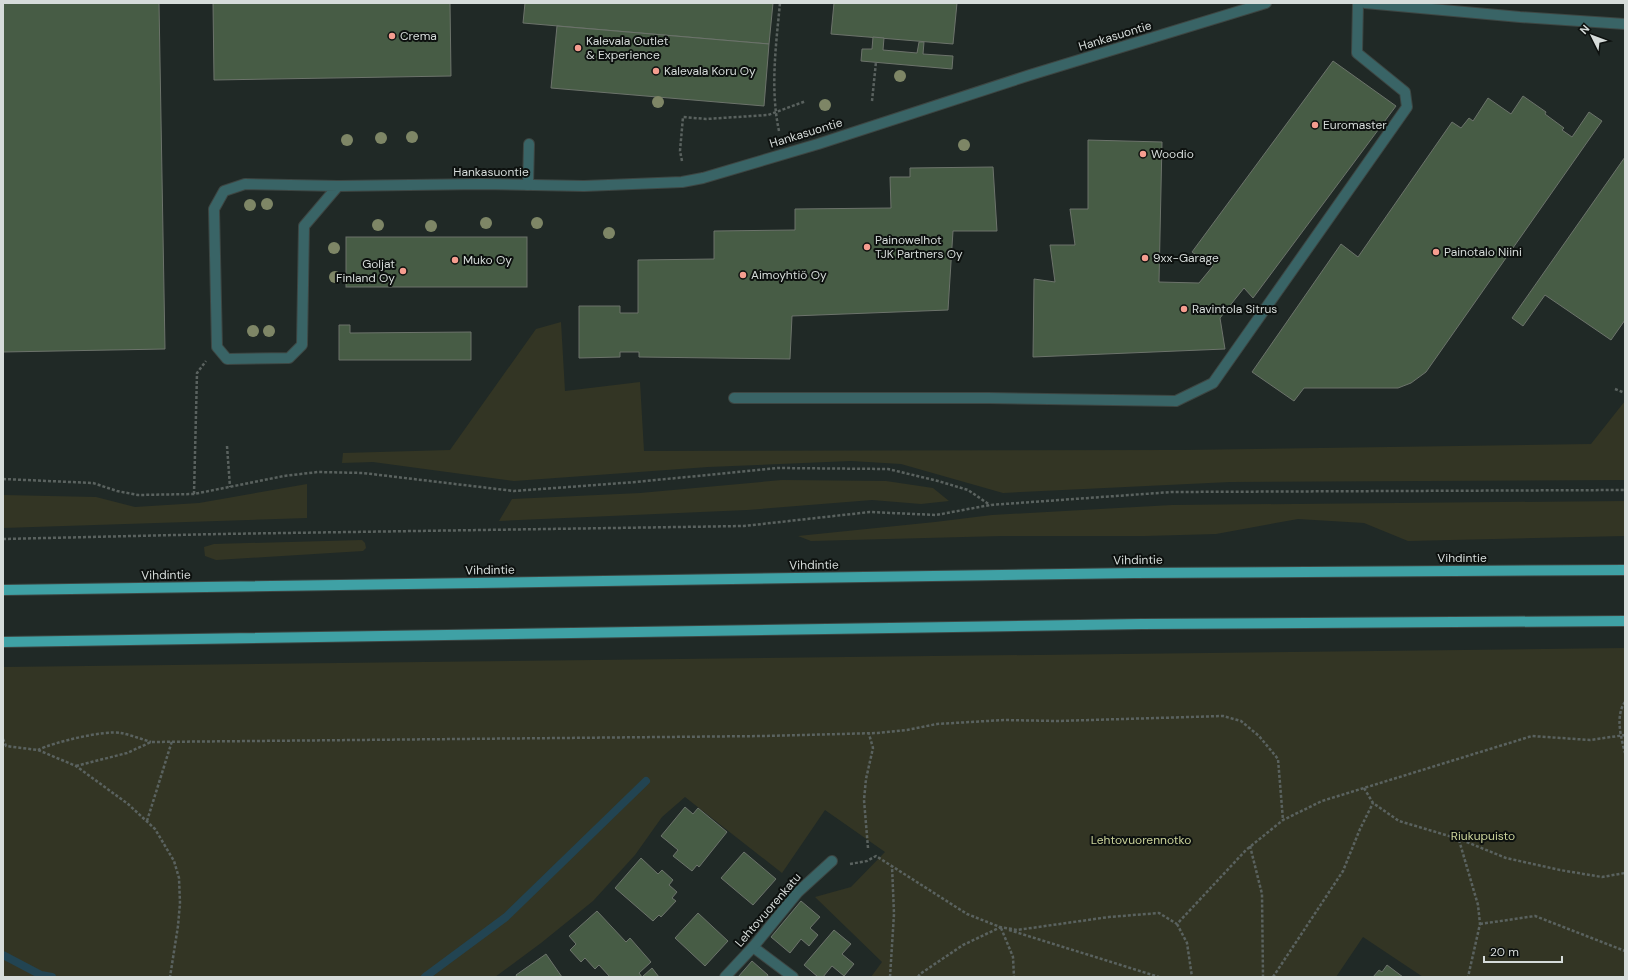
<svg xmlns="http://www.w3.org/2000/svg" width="1628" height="980" font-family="'DM Sans',sans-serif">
<rect width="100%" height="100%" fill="#202926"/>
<!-- green -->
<g fill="#333524">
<polygon points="561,322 565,391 640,382 644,451 1183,450 1591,444 1625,401 1625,480 1230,482 1003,493 901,464 851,461 708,467 514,481 373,462 342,463 343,453 450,450 536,329"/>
<polygon points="782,480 886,481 933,488 949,501 921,504 872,500 747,510 499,521 512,499 640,493"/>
<polygon points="307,484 307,518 3,528 3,495 96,497 135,507 199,503"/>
<polygon points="1625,501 1625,536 1408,541 1364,523 1298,519 1216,534 1145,536 1002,536 811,541 798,536 935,522 992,515 1172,505"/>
<polygon points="362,540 365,543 366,548 363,551 216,560 205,556 204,547 214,544"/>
<polygon points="1625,648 1625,977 1423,977 1363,937 1336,977 871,977 882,962 815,897 851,887 885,852 825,810 782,873 685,797 662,817 635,855 593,901 541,943 495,977 3,977 3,667"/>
</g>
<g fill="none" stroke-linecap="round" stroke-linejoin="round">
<!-- stream -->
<g stroke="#224452" stroke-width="8">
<polyline points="3,955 41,975 52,977"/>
<polyline points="425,977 506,917 646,781"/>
</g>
</g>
<!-- building -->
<g fill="#475c45" stroke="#6c736b">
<polygon points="3,3 159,3 165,349 3,352"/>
<polygon points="213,3 450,3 451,76 214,80"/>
<polygon points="525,3 773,3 769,44 523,23"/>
<polygon points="834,3 957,3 953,44 831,34"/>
<polygon points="557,26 769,44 764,106 551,88"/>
<polygon points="873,37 884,38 883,50 917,53 919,42 924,42 923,54 953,56 952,69 861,61 862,49 872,49"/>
<polygon points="1333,61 1396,106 1253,298 1244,288 1220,318 1225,349 1033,357 1034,279 1055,282 1050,245 1075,245 1070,209 1088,209 1088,140 1162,142 1159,282 1199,283 1213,266 1192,252"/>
<polygon points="1523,96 1546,112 1545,114 1564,128 1562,130 1572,137 1589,112 1602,121 1426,372 1411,383 1398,388 1304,388 1294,401 1252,372 1341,244 1358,257 1452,122 1461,128 1469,118 1473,121 1488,98 1511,114"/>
<polygon points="1625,157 1625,320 1611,340 1545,295 1523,326 1512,318"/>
<polygon points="993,167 997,231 953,231 948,310 792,316 790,359 639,357 639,352 620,352 620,357 579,358 579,306 620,306 620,313 638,313 638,260 714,259 714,231 795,230 795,209 891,208 890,177 910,177 910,168"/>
<rect x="346" y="237" width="181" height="50"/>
<polygon points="339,325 350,325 350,333 471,332 471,360 339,360"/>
<polygon points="685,807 693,814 698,808 727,832 699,867 697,865 692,871 673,856 678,850 661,836"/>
<polygon points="744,852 776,879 753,905 721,878"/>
<polygon points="641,858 658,874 662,870 673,880 669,885 677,892 672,898 676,901 661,917 659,915 653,921 615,888"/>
<polygon points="801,901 820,917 810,928 818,935 809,946 801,939 790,953 771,937"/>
<polygon points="597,911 626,942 630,938 651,962 639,973 642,977 652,968 659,977 610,977 599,965 595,969 585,958 581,962 570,950 576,944 569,936"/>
<polygon points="698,913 728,941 705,966 675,938"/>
<polygon points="834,930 851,944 842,954 854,964 844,976 832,966 823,977 818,977 804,965"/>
<polygon points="546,954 562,977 517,977 516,975"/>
<polygon points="752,961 768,975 767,977 738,977"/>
<polygon points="1387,965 1403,977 1373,977 1379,970 1382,972"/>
</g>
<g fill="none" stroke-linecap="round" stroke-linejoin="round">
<!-- minor casing -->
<g stroke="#3d4643" stroke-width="12">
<g id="minor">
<polyline points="1365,3 1520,17 1625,24"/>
<polyline points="528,185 529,144"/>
<polyline points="338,186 304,226 302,345 289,358 227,359 217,347 214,209 224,191 245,184 338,186 481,184 584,186 682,182 703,178 818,144 1030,75 1266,3"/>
<polyline points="734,398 988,398 1176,401 1213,383 1407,107 1405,92 1357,53 1358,3"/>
<polyline points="753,947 793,977"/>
<polyline points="725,977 753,947 798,892 832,861"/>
</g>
</g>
<!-- major casing -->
<g stroke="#3d4643" stroke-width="12">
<g id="major">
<polyline points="3,590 1135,573 1625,570"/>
<polyline points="3,642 1142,624 1625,621"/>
</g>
</g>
<!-- path -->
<g stroke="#5a625f" stroke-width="2.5" stroke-dasharray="3 2" stroke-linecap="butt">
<polyline points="872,101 876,62"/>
<path d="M779,131C770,89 776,45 780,3"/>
<polyline points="682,161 680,151 683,117 706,119 768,115 806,101"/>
<polyline points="1615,389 1625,393"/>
<polyline points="227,446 230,487"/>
<polyline points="3,479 93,483 117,491 138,495 194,494 284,476 318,472 363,473 514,491 636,482 778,468 888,469 938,481 968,490 990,505"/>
<polyline points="194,494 197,373 206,361"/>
<polyline points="3,539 219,534 744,526 870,512 936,515 990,505 1172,492 1625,490"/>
<path d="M1625,702C1615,716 1621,737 1625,753"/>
<polyline points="3,739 6,746 38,750 76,766 128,804 155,829 174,861 179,878 180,903 178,926 170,977"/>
<path d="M38,750C54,742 104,730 121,733C131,735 141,739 151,742"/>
<polyline points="76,766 127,753 151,742 765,736 878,733 907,730 937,724 1004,720 1057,721 1223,716 1241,721 1259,736 1278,759 1283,820"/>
<polyline points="1364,788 1373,803 1399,821 1459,839 1506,858 1560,870 1602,877 1625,873"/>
<polyline points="147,821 172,741"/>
<polyline points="1459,840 1478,905 1480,924 1468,977"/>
<polyline points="1250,846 1262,894 1263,977"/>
<polyline points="868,848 864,800 866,779 873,748 869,734"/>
<polyline points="850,864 867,861 876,856 967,914 1000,927 1017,930 1109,917 1159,913 1177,924 1246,850 1283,820 1322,801 1532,736 1590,740 1625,735"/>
<polyline points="1177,924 1187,943 1192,977"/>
<polyline points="1480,924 1535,916 1625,951"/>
<polyline points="1001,928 1013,957 1014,977"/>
<polyline points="1009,930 1159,977"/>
<polyline points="890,977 894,914 892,866"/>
<polyline points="918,977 920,974 963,945 1001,927"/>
<polyline points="1273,977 1343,871 1360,829 1373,803"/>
</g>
<!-- minor -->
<use href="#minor" stroke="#396466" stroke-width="10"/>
<!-- major -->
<use href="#major" stroke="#3fa1a5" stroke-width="10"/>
</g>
<!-- trees -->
<g fill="#7e8666">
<circle cx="900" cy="76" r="6"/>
<circle cx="658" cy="102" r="6"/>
<circle cx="825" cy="105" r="6"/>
<circle cx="412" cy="137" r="6"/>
<circle cx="381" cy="138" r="6"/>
<circle cx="347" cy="140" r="6"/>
<circle cx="964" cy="145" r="6"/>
<circle cx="267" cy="204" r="6"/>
<circle cx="250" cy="205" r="6"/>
<circle cx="486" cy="223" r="6"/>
<circle cx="537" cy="223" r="6"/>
<circle cx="378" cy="225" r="6"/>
<circle cx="431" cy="226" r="6"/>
<circle cx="609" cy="233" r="6"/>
<circle cx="334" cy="248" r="6"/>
<circle cx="335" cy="277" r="6"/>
<circle cx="253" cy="331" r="6"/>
<circle cx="269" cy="331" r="6"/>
</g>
<!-- markers -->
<g fill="#f59d8f" stroke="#0d110f" stroke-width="1.5">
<circle cx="392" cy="36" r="4"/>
<circle cx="578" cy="48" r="4"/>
<circle cx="656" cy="71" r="4"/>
<circle cx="1315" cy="125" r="4"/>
<circle cx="1143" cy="154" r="4"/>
<circle cx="867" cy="247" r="4"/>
<circle cx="1436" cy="252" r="4"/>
<circle cx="1145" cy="258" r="4"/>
<circle cx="455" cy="260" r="4"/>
<circle cx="403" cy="271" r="4"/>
<circle cx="743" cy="275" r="4"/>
<circle cx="1184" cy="309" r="4"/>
</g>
<g text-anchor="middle" stroke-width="4" stroke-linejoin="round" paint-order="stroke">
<!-- poi labels -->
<g font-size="12" fill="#d6dcda" stroke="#0d110f" text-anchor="start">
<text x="400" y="40">Crema</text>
<text x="586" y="45">Kalevala Outlet<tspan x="586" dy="14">&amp; Experience</tspan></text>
<text x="664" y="75">Kalevala Koru Oy</text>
<text x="1323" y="129">Euromaster</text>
<text x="1151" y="158">Woodio</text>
<text x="875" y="244">Painowelhot<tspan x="875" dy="14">TJK Partners Oy</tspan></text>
<text x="1444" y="256">Painotalo Niini</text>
<text x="1153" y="262">9xx-Garage</text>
<text x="463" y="264">Muko Oy</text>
<text x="395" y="268" text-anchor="end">Goljat<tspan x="395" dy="14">Finland Oy</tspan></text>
<text x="751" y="279">Aimoyhtiö Oy</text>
<text x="1192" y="313">Ravintola Sitrus</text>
</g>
<!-- street labels -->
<g font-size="12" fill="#d6dcda" stroke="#0d110f">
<text transform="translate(1115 36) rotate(-17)" y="4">Hankasuontie</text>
<text transform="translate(806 133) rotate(-17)" y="4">Hankasuontie</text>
<text x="491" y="176">Hankasuontie</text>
<text x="1462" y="562">Vihdintie</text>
<text transform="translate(1138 560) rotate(-1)" y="4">Vihdintie</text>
<text transform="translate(814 565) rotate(-1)" y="4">Vihdintie</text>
<text transform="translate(490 570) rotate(-1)" y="4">Vihdintie</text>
<text transform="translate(166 575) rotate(-1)" y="4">Vihdintie</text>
<text transform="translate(768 910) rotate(-49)" y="4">Lehtovuorenkatu</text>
</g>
<!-- park labels -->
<g font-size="12" fill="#cbd39a" stroke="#0d110f">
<text x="1483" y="840">Riukupuisto</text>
<text x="1141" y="844">Lehtovuorennotko</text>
</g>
</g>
<!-- border -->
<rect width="1628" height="980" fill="none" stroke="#d6dcda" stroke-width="8"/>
<!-- north arrow -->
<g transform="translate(1592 36) rotate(312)" stroke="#0d110f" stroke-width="3" paint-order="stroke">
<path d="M0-3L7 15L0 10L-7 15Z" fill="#d6dcda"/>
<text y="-6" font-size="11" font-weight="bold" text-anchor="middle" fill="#d6dcda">N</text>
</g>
<!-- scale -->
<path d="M1484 956v6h78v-6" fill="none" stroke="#d6dcda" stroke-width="2"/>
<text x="1490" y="956" font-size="12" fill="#d6dcda" stroke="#0d110f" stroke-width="3" paint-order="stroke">20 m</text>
</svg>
